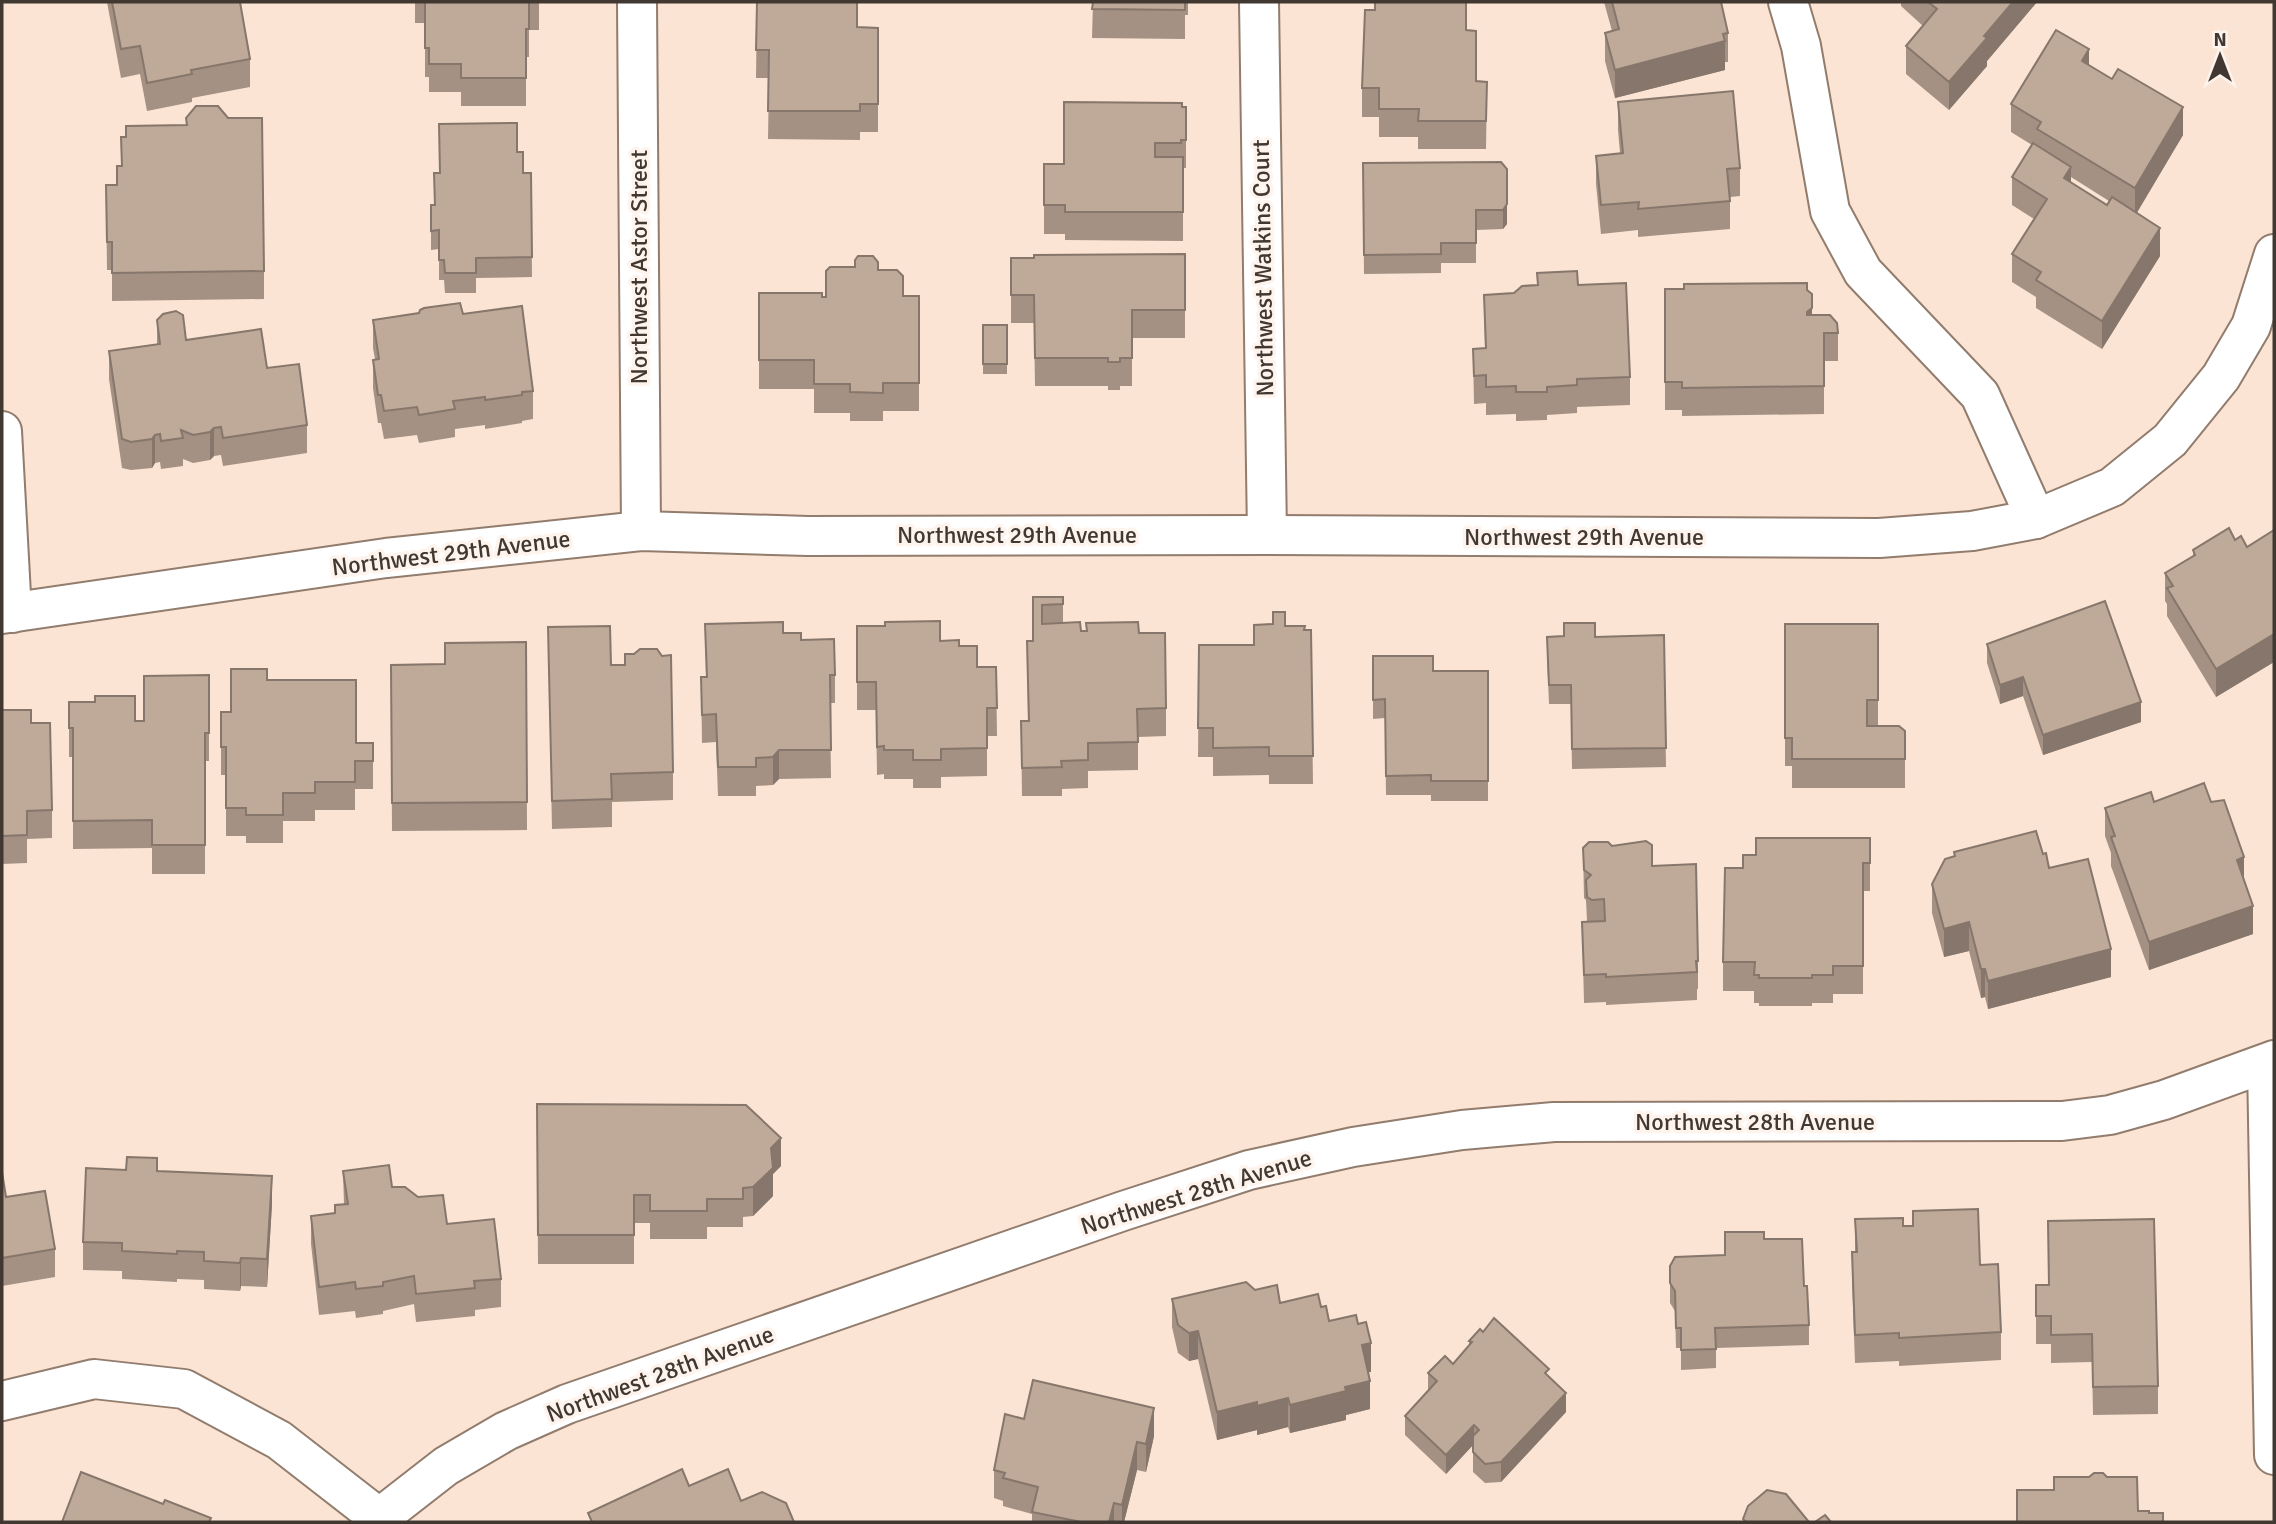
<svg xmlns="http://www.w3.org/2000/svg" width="2276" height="1524" font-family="Signika,sans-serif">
<rect width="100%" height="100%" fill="#fbe4d3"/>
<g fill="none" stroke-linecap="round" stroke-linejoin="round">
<!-- minor casing -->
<g stroke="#917c6d" stroke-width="42">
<g id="minor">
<polyline points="637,2 641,531"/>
<polyline points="1259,2 1267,535"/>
<polyline points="1788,2 1801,46 1830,211 1863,272 1980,395 2036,519"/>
<polyline points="2,431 12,613"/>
<polyline points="2,614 386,558 641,531 808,536 1267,535 1879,538 1972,531 2036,519 2112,487 2170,440 2221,377 2251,326 2274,254"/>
<polyline points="2267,1064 2274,1455"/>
<polyline points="2,1401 94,1379 184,1389 279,1440 378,1517"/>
<polyline points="374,1522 446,1466 506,1431 567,1404 1123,1211 1249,1170 1353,1147 1462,1130 1554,1122 2062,1121 2110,1115 2164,1100 2274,1060"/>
</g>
</g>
<!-- minor -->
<use href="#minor" stroke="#fff" stroke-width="38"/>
</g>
<!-- wall -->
<g fill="#a49184" fill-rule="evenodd">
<polygon points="107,2 240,2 250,59 250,87 192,98 192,102 147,111 140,74 121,78"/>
<polygon points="415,2 539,2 539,30 529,30 529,57 526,57 526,106 461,106 461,92 429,92 429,77 425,77 425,23 415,23"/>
<polygon points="757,2 857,27 878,28 878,132 860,132 860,140 768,139 769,78 756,78"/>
<polygon points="1093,2 1188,2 1188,15 1185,15 1185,39 1092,38"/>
<polygon points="1604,2 1721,2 1728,33 1728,62 1725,62 1725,70 1615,98 1605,61 1605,33 1612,31"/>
<polygon points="1901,2 2037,2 1987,61 1987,66 1949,110 1906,74 1906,46 1923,26 1901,6"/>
<polygon points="1466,30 1476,81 1487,82 1486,149 1418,149 1418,137 1379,137 1379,117 1362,117 1362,88"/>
<path d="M2089,65L2183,135L2137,212L2160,256L2102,349L2036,308V297L2012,282V254L2034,219L2012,205V177L2032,145L2011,132V104ZM2071,177L2109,201L2107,205L2071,182Z"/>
<polygon points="1618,102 1740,168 1740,196 1730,197 1730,229 1638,237 1638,230 1601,234 1596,184 1596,156 1620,153 1618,130"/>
<polygon points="1182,107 1186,107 1186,168 1183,168 1183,241 1065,240 1065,234 1044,234 1044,164 1064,164"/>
<polygon points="186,118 264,271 264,299 112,301 112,270 107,270 106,185 117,185 121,166 121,137 126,137 186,125"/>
<polygon points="517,152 523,173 531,173 532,277 476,278 476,293 445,293 444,280 439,280 439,249 431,250 431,205 434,205 439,173"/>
<polygon points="1501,162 1507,224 1503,229 1476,230 1476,263 1441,263 1441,273 1364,274 1363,163"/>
<polygon points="1185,254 1185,338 1132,338 1132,386 1120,386 1120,390 1108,390 1108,386 1035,386 1034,323 1011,323 1011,258"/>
<polygon points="878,270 903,296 919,296 919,411 883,411 883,421 850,421 850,413 814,413 814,389 759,389 759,293 826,297"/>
<polygon points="1537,273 1578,285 1630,377 1630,405 1577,407 1577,413 1547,415 1547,420 1516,421 1516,414 1486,415 1486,403 1474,404 1473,349 1485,348 1484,295 1514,293 1537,285"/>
<polygon points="1665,289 1807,290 1812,315 1838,333 1838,361 1824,361 1824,414 1682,416 1682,410 1665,410"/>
<polygon points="463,314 533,391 533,419 522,421 522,423 485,429 485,425 455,429 455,437 419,443 417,435 384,439 381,423 378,423 373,388 373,360 375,359 373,348 373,320"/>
<polygon points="157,320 186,340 267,368 307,425 307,453 223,466 221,455 214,456 210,460 193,463 183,459 183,466 161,469 160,462 155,463 152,468 131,470 122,468 109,379 109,351 157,344"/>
<rect x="983" y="325" width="24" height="49"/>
<polygon points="2274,530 2274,662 2216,697 2167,616 2167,604 2165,601 2165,573 2193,556 2193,550 2235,540 2247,547"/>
<polygon points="1033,597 1063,604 1063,623 1081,631 1086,631 1086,623 1139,633 1166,708 1166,736 1138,737 1138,770 1088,771 1088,788 1062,789 1062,796 1022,796 1021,721 1028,721 1027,641 1033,641"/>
<polygon points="705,624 783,633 801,640 835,675 835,703 830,703 831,778 779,779 773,785 756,786 756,796 718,796 716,742 702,743 701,677 706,677"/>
<polygon points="1785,624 1878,624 1878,726 1905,731 1905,788 1792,788 1792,766 1785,766"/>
<polygon points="857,626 940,641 959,646 977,667 996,667 997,736 987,736 987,776 941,777 941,788 913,788 913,779 884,779 884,774 877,775 876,710 857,710"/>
<polygon points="1285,626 1311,630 1313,784 1269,784 1269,775 1213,776 1213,757 1198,757 1199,645 1254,645"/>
<polygon points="548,627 611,665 625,665 634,654 673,772 673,800 612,802 612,827 552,829"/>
<polygon points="1664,635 1666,767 1572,769 1571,704 1549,704 1547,656"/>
<polygon points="526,642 527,830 392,831 391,665 445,664"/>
<polygon points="1987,644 2141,722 2043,755 2023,696 2000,704 1987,663"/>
<polygon points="1373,656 1433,671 1488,671 1488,801 1431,801 1431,795 1386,795 1385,718 1373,719"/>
<polygon points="209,675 209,761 205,761 205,874 152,874 152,848 73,849 73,757 69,757 69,702 135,721 144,721"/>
<polygon points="267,680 356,743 373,743 373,789 355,789 355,810 315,810 315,821 283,821 283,843 246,843 246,836 226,836 226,775 221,775 221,712 231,712"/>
<polygon points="2,710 31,723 52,810 52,838 27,839 27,863 2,864"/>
<polygon points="2154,802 2211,802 2244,880 2253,934 2149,970 2111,866 2111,853 2105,836 2105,808"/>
<polygon points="1870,838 1870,891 1863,891 1863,994 1833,994 1833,1003 1812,1003 1812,1006 1759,1006 1759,1003 1754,1003 1754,991 1723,991 1723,962 1756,855"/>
<polygon points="1612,846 1652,866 1698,961 1698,989 1697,989 1697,1000 1606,1005 1606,1002 1584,1003 1582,922 1587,921 1586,900 1584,898 1583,848"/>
<polygon points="1954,852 2043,854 2049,868 2111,977 1988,1009 1985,997 1981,998 1969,951 1944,957 1932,913 1932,884 1954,856"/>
<polygon points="537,1104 781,1166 773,1174 773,1196 753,1216 743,1217 743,1227 707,1227 707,1239 650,1239 650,1223 634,1223 634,1264 538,1264"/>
<polygon points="157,1171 272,1204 267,1287 241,1286 240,1291 204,1289 204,1280 177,1279 177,1282 122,1279 122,1271 83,1270 83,1242"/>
<polygon points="343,1171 392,1187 447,1224 501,1279 501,1307 475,1310 475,1316 416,1322 414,1304 383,1311 383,1314 356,1318 355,1311 319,1315 311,1244 311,1216 335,1213 335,1205 344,1205"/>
<polygon points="2,1172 6,1197 55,1249 55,1277 2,1286"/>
<polygon points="1913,1211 1980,1265 2001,1332 2001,1360 1899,1366 1899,1361 1855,1363 1852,1280 1852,1252 1855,1252 1855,1219 1903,1226 1913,1226"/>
<polygon points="2048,1221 2158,1386 2158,1414 2093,1415 2092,1362 2051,1363 2051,1344 2036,1344 2036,1285 2049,1285"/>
<polygon points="1725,1232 1764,1239 1804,1286 1809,1325 1809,1345 1716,1348 1716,1368 1681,1370 1681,1348 1676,1348 1675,1311 1670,1303 1670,1266 1725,1255"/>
<polygon points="1255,1290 1280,1303 1321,1307 1329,1321 1371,1372 1368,1372 1370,1409 1346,1415 1346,1420 1290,1433 1288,1427 1257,1435 1257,1430 1217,1440 1198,1359 1189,1361 1178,1353 1172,1327 1172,1299"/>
<polygon points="1483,1332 1549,1377 1566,1412 1501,1482 1485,1483 1473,1472 1473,1445 1446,1474 1405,1435 1405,1416 1428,1390 1428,1373 1453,1364 1469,1345 1469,1341"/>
<polygon points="1024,1419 1154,1436 1146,1472 1137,1470 1124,1522 1032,1522 1032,1514 1003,1506 1003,1501 994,1498 994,1470"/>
</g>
<!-- shaded-wall -->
<g fill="#86766b">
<polygon points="2013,2 2037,2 1987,61 1987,66 1949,110 1949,82 1984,36"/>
<polygon points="1725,41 1725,70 1615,98 1615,70"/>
<polygon points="2089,49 2089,78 2082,61"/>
<polygon points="2183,107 2183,135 2135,216 2135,188"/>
<polygon points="2071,167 2071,195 2064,178"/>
<polygon points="1507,204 1507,224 1503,229 1503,210"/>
<polygon points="2160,228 2160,256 2102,349 2102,321"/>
<polygon points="1812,308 1812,336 1807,340 1807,312"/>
<polygon points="214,428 214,456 210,460 210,432"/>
<polygon points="155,435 155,463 152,468 152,439"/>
<polygon points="2274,633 2274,662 2216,697 2216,669"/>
<polygon points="2023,677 2023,696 2000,704 2000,685"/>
<polygon points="2141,702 2141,722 2043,755 2043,735"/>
<polygon points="779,750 779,779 773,785 773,757"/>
<polygon points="2244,857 2244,885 2237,860"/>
<polygon points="2253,906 2253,934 2149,970 2149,942"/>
<polygon points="1969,922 1969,951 1944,957 1944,929"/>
<polygon points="2111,949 2111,977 1988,1009 1988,981"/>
<polygon points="1981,969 1985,969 1985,997 1981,998"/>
<polygon points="781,1138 781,1166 773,1174 773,1196 753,1216 753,1187 771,1148"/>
<polygon points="272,1176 272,1204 267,1287 267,1259"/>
<polygon points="241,1258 241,1286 240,1291 240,1263"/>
<polygon points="1198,1331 1198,1359 1189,1361 1189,1333"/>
<polygon points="1371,1343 1371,1372 1362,1373 1362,1345"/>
<polygon points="1370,1381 1370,1409 1346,1415 1346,1420 1290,1433 1290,1405 1345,1387"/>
<polygon points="1566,1393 1566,1412 1501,1482 1501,1462"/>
<polygon points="1288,1398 1288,1427 1257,1435 1257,1406"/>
<polygon points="1257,1402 1257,1430 1217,1440 1217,1412"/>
<polygon points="1154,1408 1154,1436 1146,1472 1146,1444"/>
<polygon points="1474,1425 1474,1444 1446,1474 1446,1455"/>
<polygon points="1137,1442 1137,1470 1124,1522 1122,1522 1122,1505"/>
<polygon points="1114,1503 1114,1522 1109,1522"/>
</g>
<!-- building -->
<g fill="#bfa999" stroke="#86766b" stroke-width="2">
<polygon points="112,2 240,2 250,59 191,70 192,74 147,83 140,46 121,49"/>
<polygon points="425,2 529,2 529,29 526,29 526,78 461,78 461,64 429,64 429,48 425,48"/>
<polygon points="757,2 857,2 857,27 878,28 878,104 860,104 860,111 768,111 769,50 756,50"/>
<polygon points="1093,2 1185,2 1185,10 1092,9"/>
<polygon points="1375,2 1466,2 1466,30 1476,31 1476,81 1487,82 1486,121 1418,121 1419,109 1379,109 1379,88 1362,88 1365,10 1375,10"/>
<polygon points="1612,2 1721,2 1728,33 1723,34 1725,41 1615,70 1605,33 1619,29"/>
<polygon points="1928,2 2013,2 1984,36 1987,38 1949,82 1906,46 1937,9"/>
<polygon points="2056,30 2089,49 2082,61 2112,79 2118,69 2183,107 2135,188 2037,129 2041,122 2011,104"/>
<polygon points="1733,91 1740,168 1727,169 1730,201 1638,209 1639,202 1601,205 1596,156 1623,153 1618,102"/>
<polygon points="1064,102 1182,103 1182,107 1186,107 1186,140 1181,140 1181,143 1155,143 1155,157 1183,157 1183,212 1065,212 1065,205 1044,205 1044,164 1064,164"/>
<polygon points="196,106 218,106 228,118 262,118 264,271 112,273 112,242 107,242 106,185 117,185 117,166 122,166 121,137 126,137 126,126 187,125 186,118"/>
<polygon points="517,123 517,152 523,152 523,173 531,173 532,257 476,258 476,273 445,273 444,260 439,260 439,230 431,231 431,205 435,205 434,173 440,173 439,124"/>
<polygon points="2033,143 2071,167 2064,178 2107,205 2112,197 2160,228 2102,321 2036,280 2041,272 2012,254 2047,199 2012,177"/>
<polygon points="1501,162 1507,169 1507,204 1503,210 1476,210 1476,243 1441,243 1441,254 1364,255 1363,163"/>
<polygon points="1185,254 1185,310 1132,310 1132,358 1120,358 1120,362 1108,362 1108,358 1035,358 1034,295 1011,295 1011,258 1034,258 1034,255"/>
<polygon points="858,256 873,256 878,262 878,270 897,270 903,276 903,296 919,296 919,383 883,383 883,393 850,392 850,384 814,384 814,360 759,360 759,293 822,293 822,297 826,297 826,271 830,267 855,267 855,260"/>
<polygon points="1577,271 1578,285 1626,283 1630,377 1577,379 1577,385 1547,387 1547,392 1516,392 1516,386 1486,387 1486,375 1474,376 1473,349 1486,348 1484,295 1514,293 1522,286 1538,285 1537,273"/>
<polygon points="1807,283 1807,290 1812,294 1812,308 1807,312 1807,315 1830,315 1837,323 1838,333 1824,333 1824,386 1682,388 1682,382 1665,382 1665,289 1684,289 1684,284"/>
<polygon points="460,303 463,314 522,306 533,391 522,392 522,395 485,400 485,397 453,401 455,409 419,415 417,407 384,411 381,395 378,395 373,360 379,359 373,320 419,313 420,310 424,308"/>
<polygon points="176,311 183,315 186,340 261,329 267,368 299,364 307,425 223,438 221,427 214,428 210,432 193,435 181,430 183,438 161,441 160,434 155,435 152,439 131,442 122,439 109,351 160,344 157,320 163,314"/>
<rect x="983" y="325" width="24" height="39"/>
<polygon points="2229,528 2235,540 2241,536 2247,547 2274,530 2274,634 2216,669 2167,588 2173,586 2165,573 2195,555 2193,550"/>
<polygon points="1033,597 1063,597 1063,604 1042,605 1042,624 1080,622 1081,631 1087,631 1086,623 1138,622 1139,633 1165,633 1166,708 1137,709 1138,742 1088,743 1088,760 1061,761 1062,767 1022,768 1021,721 1029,721 1027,641 1033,641"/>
<polygon points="2105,601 2141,702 2043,735 2023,677 2000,685 1987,644"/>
<polygon points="1273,612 1285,612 1285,626 1305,626 1304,630 1311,630 1313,756 1269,756 1269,747 1213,748 1213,728 1198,728 1199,645 1254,645 1254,625 1273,624"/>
<polygon points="940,621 940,641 959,640 959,646 977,646 977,667 996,667 997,708 987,708 987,748 941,749 941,760 913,760 913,750 884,750 884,746 877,747 876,682 857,682 857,626 885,626 885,622"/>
<polygon points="783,622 783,633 801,633 801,640 834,639 835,675 830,675 831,750 779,750 773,757 756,758 756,767 718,767 716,714 702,715 701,677 707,677 705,624"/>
<polygon points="1564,623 1595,623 1595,637 1664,635 1666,748 1572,749 1571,685 1549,685 1547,637 1564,636"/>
<polygon points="1785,624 1878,624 1878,700 1867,700 1867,726 1899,726 1905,731 1905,759 1792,759 1792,738 1785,738"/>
<polygon points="610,626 611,665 625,665 625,654 634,654 640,649 657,649 662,656 671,655 673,772 611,774 612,799 552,801 548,627"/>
<polygon points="526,642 527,802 392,803 391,665 445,664 445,643"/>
<polygon points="1373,656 1433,656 1433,671 1488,671 1488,781 1431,781 1431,775 1386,776 1385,699 1373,700"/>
<polygon points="231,669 267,669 267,680 356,680 356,743 373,743 373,761 355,761 355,782 315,782 315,793 283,793 283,815 246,815 246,808 226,808 226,747 221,747 221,712 231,712"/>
<polygon points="209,675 209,733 205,733 205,845 152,845 152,820 73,821 73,728 69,728 69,702 95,702 95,696 135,696 135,721 144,721 144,676"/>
<polygon points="2,710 31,710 31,723 50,723 52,810 27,811 27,835 2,836"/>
<polygon points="2204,783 2211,802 2224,800 2244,857 2237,860 2253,906 2149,942 2111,837 2115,836 2105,808 2151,792 2154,802"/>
<polygon points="2036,831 2043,854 2046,853 2049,868 2088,859 2111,949 1988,981 1985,969 1981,969 1969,922 1944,929 1932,884 1945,859 1955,856 1954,852"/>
<polygon points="1756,838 1870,838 1870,863 1863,863 1863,966 1833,966 1833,975 1812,975 1812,978 1759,978 1759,975 1754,975 1755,962 1723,962 1725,868 1743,868 1743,855 1756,855"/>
<polygon points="1646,841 1652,845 1652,866 1696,864 1698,961 1696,961 1697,972 1606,977 1606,974 1584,975 1582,922 1605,921 1604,899 1592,900 1587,897 1586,880 1591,875 1584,870 1583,848 1589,842 1608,842 1612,846"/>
<polygon points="537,1104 746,1105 781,1138 771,1148 773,1168 753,1187 743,1188 743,1199 707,1199 707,1211 650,1211 650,1195 634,1195 634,1235 538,1235"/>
<polygon points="127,1157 157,1158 157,1171 272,1176 267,1259 241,1258 240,1263 204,1261 204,1252 177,1251 177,1254 122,1251 122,1243 83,1242 86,1168 126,1170"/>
<polygon points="389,1165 392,1187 405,1187 418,1197 443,1195 447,1224 494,1219 501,1279 474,1281 475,1288 416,1294 414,1276 383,1282 383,1286 356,1289 355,1282 319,1287 311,1216 335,1213 335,1205 348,1204 343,1171"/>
<polygon points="2,1172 6,1197 45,1191 55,1249 2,1258"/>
<polygon points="1978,1209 1980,1265 1998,1264 2001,1332 1899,1338 1899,1333 1855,1335 1852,1252 1857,1252 1855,1219 1903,1218 1903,1226 1913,1226 1913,1211"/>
<polygon points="2154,1219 2158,1386 2093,1387 2092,1334 2051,1335 2051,1316 2036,1316 2036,1285 2049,1285 2048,1221"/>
<polygon points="1725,1232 1764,1232 1764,1239 1802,1239 1804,1286 1807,1286 1809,1325 1715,1328 1716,1349 1681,1350 1681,1328 1676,1328 1675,1291 1670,1283 1670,1266 1675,1257 1725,1255"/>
<polygon points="1246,1282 1255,1290 1277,1285 1280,1303 1318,1294 1321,1307 1326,1306 1329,1321 1356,1315 1358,1324 1366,1322 1371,1343 1362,1345 1370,1381 1345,1387 1346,1391 1290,1405 1288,1398 1257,1406 1257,1402 1217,1412 1198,1331 1189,1333 1178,1325 1172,1299"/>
<polygon points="1494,1318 1549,1369 1545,1373 1566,1393 1501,1462 1485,1464 1473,1452 1473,1436 1479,1430 1474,1425 1446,1455 1405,1416 1437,1381 1428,1373 1445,1356 1453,1364 1472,1342 1469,1341 1480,1329 1483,1332"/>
<polygon points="1033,1380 1154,1408 1146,1444 1137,1442 1122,1505 1114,1503 1109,1522 1081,1522 1032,1512 1038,1487 1003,1478 1005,1473 994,1470 1005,1414 1024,1419"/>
<polygon points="682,1469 689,1486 728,1469 741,1501 762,1492 786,1503 794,1522 592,1522 588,1513"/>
<polygon points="81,1472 163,1504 165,1500 211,1518 209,1522 62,1522"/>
<polygon points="2094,1473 2103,1473 2107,1477 2137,1477 2138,1511 2149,1511 2149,1513 2163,1513 2163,1522 2017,1522 2017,1490 2054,1490 2054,1477 2089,1477"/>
<polygon points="1767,1490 1786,1494 1809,1522 1746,1522 1743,1519 1748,1506"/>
<polygon points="1825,1515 1831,1522 1815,1522"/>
</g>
<g text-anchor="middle" stroke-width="7" stroke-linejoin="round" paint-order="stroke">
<!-- street labels -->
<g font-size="24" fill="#413832" stroke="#fef4ed">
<text transform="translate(639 267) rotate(-90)" y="8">Northwest Astor Street</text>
<text transform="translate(1263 268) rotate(-91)" y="8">Northwest Watkins Court</text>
<text x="1017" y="543">Northwest 29th Avenue</text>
<text x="1584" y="545">Northwest 29th Avenue</text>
<text transform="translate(451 553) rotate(-7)" y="8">Northwest 29th Avenue</text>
<text x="1755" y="1130">Northwest 28th Avenue</text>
<text transform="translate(1196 1192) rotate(-17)" y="8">Northwest 28th Avenue</text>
<text transform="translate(660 1374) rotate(-20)" y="8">Northwest 28th Avenue</text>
</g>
</g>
<!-- border -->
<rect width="2276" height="1524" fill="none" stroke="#413832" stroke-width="7"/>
<!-- north arrow -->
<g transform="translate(2220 56)" stroke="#fef4ed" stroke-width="5" paint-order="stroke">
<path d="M0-5L12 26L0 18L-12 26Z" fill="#413832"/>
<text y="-10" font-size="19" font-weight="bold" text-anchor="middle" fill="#413832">N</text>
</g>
</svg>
